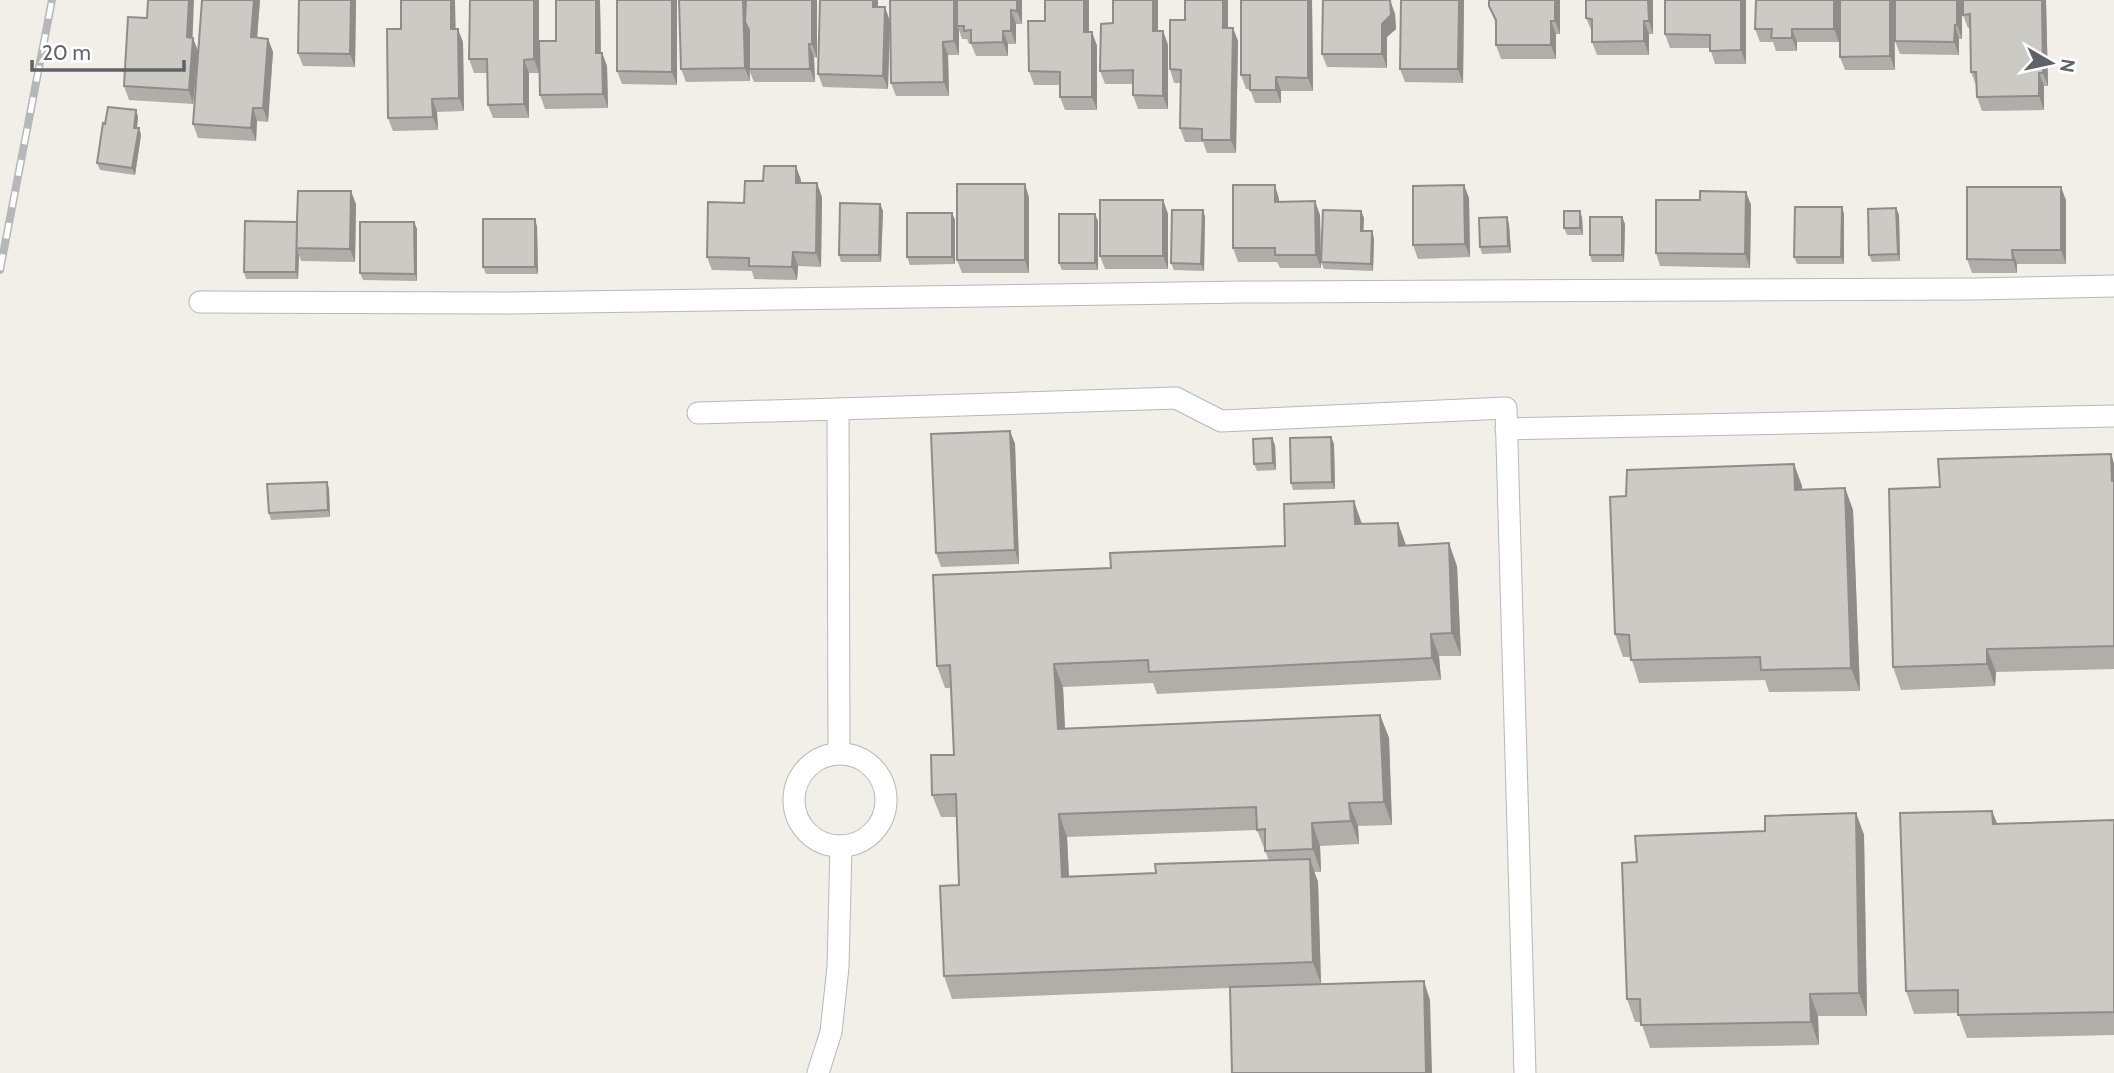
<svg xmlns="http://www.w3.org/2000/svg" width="2114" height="1073" font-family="Cabin,sans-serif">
<rect width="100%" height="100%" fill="#f1efe8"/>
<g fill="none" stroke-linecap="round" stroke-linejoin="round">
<!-- service casing -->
<g stroke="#b5b8bc" stroke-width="23">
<g id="service">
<polyline points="200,302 508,303 1244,292 1975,289 2114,286"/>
<polyline points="838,409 1176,398 1221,421 1506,408 1525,1073"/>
<polyline points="698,413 838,409 839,753"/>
<polyline points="1506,429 2114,416"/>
<circle cx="840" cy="800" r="46"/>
<polyline points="818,1073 831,1032 838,967 841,846"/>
</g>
</g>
<!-- service -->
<use href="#service" stroke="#fff" stroke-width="21"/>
<!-- rail casing -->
<g stroke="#b6b7b8" stroke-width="8">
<polyline id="rail" points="0,270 52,0"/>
</g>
<!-- rail -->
<use href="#rail" stroke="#fff" stroke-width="5" stroke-dasharray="16" stroke-linecap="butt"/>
</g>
<!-- wall -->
<g fill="#afaea9" fill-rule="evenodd">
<polygon points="202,0 260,0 257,38 268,39 273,52 268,122 257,121 256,141 198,138 193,124"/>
<polygon points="356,0 355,67 303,66 298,53"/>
<polygon points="470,0 539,0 539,73 529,73 529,118 493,118 488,105 488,73 474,73 469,59"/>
<polygon points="600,0 601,53 602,53 607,66 608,108 545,109 540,95 556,41"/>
<polygon points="677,0 677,85 622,84 617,71"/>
<polygon points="679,0 817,0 817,58 814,57 815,82 754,82 749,70 750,81 686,82 681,69"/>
<polygon points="878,0 878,7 890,21 888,89 823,87 818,74"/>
<polygon points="890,0 1022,0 1022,24 1016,24 1016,44 1008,44 1008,56 976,56 971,44 969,44 967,39 962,39 959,30 959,55 948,55 949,96 896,96 891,83"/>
<polygon points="1045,0 1089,0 1089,32 1092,32 1097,46 1097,110 1065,110 1060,97 1060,85 1034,85 1029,71 1045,21"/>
<polygon points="1113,0 1158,0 1158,31 1163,31 1168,45 1168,109 1138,109 1133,95 1133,84 1105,84 1100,71 1113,23"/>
<polygon points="1228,0 1228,28 1233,28 1238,41 1236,153 1207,153 1203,142 1185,142 1180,128 1181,83 1174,83 1170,69 1185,20"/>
<polygon points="1312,0 1313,91 1281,91 1281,103 1255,103 1250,89 1246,89 1241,75"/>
<polygon points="1390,0 1395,14 1396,29 1387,37 1387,68 1327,67 1322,54"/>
<polygon points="1401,0 1464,0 1463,83 1405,82 1400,69"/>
<polygon points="1560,0 1560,34 1556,34 1556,59 1501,59 1496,45 1496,24 1489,6"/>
<polygon points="1653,0 1653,34 1649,34 1649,55 1597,55 1592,42 1592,32 1586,18"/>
<polygon points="1746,0 1746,64 1715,64 1710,48 1670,48 1665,34"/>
<polygon points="1839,0 1839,42 1797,42 1797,51 1776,51 1773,42 1760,42 1755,29"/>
<polygon points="1840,0 1894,0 1895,70 1845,70 1840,57"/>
<polygon points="1962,0 1962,39 1959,39 1959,55 1900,54 1895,41"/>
<polygon points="1963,0 2046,0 2048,86 2044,86 2044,110 1982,111 1977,97 1976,85 1971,72 1970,28 1968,28 1963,15"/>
<polygon points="456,29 463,42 464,111 437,112 438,130 393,131 388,118"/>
<polygon points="192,38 198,51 193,104 129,100 124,86"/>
<polygon points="136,110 138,117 137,128 139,128 141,135 135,175 100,170 97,163 105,124"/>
<polygon points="801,180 801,183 822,197 821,267 798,266 797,280 754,279 752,271 712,270 707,257 744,203 763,181"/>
<polygon points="1025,184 1029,198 1029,273 962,273 957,260"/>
<polygon points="1464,185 1469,198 1470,257 1418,259 1413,245"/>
<polygon points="1746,192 1751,205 1750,268 1660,266 1656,253 1700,200"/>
<polygon points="1279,199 1279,201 1320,215 1321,268 1280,268 1277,262 1238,262 1233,248"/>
<polygon points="1163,200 1168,214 1168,269 1105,269 1100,256"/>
<polygon points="2066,200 2066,264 2017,264 2017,273 1972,273 1967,259"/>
<polygon points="356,204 355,262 301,261 299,255 298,279 246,279 244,272 297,222"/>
<polygon points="880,204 883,211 881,262 841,262 839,255"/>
<polygon points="1842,207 1844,214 1844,264 1797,264 1794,257"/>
<polygon points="1896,208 1899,215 1900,261 1872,262 1869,255"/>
<polygon points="1203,210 1205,217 1204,271 1174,270 1171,263"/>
<polygon points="1361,211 1364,218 1363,231 1374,238 1373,271 1324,269 1321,262"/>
<polygon points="1580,211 1582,218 1583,235 1567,235 1564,228"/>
<polygon points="952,213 955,220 955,264 910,265 907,257"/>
<polygon points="1622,217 1625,224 1624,262 1592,262 1590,255"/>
<polygon points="1098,221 1098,270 1062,270 1059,263"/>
<polygon points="414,222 417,229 417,281 363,280 360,273"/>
<polygon points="1509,224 1511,253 1482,254 1480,247"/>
<polygon points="537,226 538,274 486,274 483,267"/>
<polygon points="1010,431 1015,444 1019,564 941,567 936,553"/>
<polygon points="1331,437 1334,444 1335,489 1293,490 1291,483"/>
<polygon points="1275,445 1276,470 1257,471 1254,464"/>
<polygon points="2111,454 2114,464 2114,669 1996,672 1995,686 1901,690 1893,667 1940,487"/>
<polygon points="1794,464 1802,486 1802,490 1845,488 1853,510 1860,691 1769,692 1765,680 1639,683 1631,657 1623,657 1615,634"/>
<polygon points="327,482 329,489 330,517 271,520 269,513"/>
<path d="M1398,523L1406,545L1457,566L1461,656H1439L1441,680L1157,694L1153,683L1063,687L1065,728L1380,715L1389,738L1392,825L1358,826L1359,844L1320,846L1321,872H1314L1318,882L1321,984L1430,1000L1230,988L952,999L944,976L959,885L957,817H941L932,795L954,755L951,688H945L937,666L1111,568L1285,546L1362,524ZM1257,830L1269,861L1156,873L1069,876L1067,837Z"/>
<polygon points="1992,811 1997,824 2114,820 2114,1035 1967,1038 1958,1013 1914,1014 1906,991"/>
<polygon points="1856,813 1864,835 1867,1016 1818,1016 1819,1045 1650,1048 1641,1022 1635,1022 1627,999 1637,862 1765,831"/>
</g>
<!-- shaded-wall -->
<g fill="#8f8d8a">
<polygon points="189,0 194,0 192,51 187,37"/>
<polygon points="254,0 260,0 256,51 251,37"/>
<polygon points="351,0 356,0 355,67 350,54"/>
<polygon points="451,0 455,0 456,43 451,29"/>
<polygon points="534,0 539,0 539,73 534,59"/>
<polygon points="596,0 600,0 601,66 596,53"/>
<polygon points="672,0 677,0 677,85 672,72"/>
<polygon points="743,0 747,0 745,22 748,30 750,81 745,68"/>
<polygon points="812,0 817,0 817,58 812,44"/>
<polygon points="873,0 878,0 878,20 873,7"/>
<polygon points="954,0 958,0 957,26 959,30 959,55 954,41"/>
<polygon points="1017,0 1022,0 1022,24 1017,11"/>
<polygon points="1084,0 1089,0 1089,46 1084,32"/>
<polygon points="1153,0 1158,0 1158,44 1153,31"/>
<polygon points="1223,0 1228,0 1228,41 1223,28"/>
<polygon points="1308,0 1312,0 1313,91 1308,78"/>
<polygon points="1390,0 1395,14 1396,29 1387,37 1387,68 1382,54 1382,24"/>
<polygon points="1459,0 1464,0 1463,83 1458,69"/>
<polygon points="1555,0 1560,0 1560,34 1555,21"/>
<polygon points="1648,0 1653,0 1653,34 1649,21"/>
<polygon points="1741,0 1746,0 1746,64 1741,50"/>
<polygon points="1834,0 1839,0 1839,42 1834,29"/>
<polygon points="1890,0 1894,0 1895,70 1890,56"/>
<polygon points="1957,0 1962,0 1962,39 1957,25"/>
<polygon points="2042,0 2046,0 2048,86 2043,73"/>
<polygon points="885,7 890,21 888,89 883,76"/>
<polygon points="1011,10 1016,24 1016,44 1011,31"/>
<polygon points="1551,21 1556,34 1556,59 1551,45"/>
<polygon points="1644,21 1649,34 1649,55 1644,41"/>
<polygon points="1955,25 1959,39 1959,55 1954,42"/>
<polygon points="1233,28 1238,41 1236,153 1231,140"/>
<polygon points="458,29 463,42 464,111 459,98"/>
<polygon points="1792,29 1797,42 1797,51 1792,38"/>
<polygon points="1003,31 1008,44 1008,56 1003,42"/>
<polygon points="1163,31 1168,45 1168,109 1163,96"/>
<polygon points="1092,32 1097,46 1097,110 1092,97"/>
<polygon points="193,38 198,51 193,104 189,90"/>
<polygon points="268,39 273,52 268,122 263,108"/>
<polygon points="943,42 948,55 949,96 944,82"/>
<polygon points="809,44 814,57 815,82 810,69"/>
<polygon points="602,53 607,66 608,108 603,94"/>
<polygon points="524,60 529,73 529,118 524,104"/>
<polygon points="2039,73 2044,86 2044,110 2039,96"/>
<polygon points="1276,77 1281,91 1281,103 1276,90"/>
<polygon points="432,99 437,112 438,130 433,117"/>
<polygon points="253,108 257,121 256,141 251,128"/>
<polygon points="136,110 138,117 136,135 134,128"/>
<polygon points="139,128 141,135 135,175 132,168"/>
<polygon points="796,166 801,180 801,197 796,183"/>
<polygon points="817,183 822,197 821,267 816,253"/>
<polygon points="1025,184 1029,198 1029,273 1025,260"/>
<polygon points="1275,185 1279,199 1279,215 1275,202"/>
<polygon points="1464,185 1469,198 1470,257 1465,244"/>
<polygon points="2061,187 2066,200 2066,264 2061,250"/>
<polygon points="351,191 356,204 355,262 350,249"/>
<polygon points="1746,192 1751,205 1750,268 1745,254"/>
<polygon points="1163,200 1168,214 1168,269 1163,256"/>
<polygon points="1315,201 1320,215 1321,268 1316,255"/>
<polygon points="880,204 883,211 881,262 879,255"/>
<polygon points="1842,207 1844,214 1844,264 1841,257"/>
<polygon points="1896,208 1899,215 1900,261 1898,254"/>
<polygon points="1203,210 1205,217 1204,271 1201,264"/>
<polygon points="1361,211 1364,218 1363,238 1361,231"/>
<polygon points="1580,211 1582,218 1583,235 1580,228"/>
<polygon points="952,213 955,220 955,264 952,257"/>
<polygon points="1095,214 1098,221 1098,270 1095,263"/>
<polygon points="1507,217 1509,224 1511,253 1508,246"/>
<polygon points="1622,217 1625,224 1624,262 1622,255"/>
<polygon points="535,219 537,226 538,274 535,267"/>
<polygon points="414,222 417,229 417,281 415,274"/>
<polygon points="1372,231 1374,238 1373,271 1371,264"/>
<polygon points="296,248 299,255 298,279 296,272"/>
<polygon points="2012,250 2017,264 2017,273 2013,260"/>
<polygon points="793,252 798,266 797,280 792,267"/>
<polygon points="1010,431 1015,444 1019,564 1015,550"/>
<polygon points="1331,437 1334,444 1335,489 1332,482"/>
<polygon points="1272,438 1275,445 1276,470 1273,463"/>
<polygon points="2111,454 2114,464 2114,487 2112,481"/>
<polygon points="1794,464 1802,486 1803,513 1795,490"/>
<polygon points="327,482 329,489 330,517 328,510"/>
<polygon points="1845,488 1853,510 1860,691 1851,668"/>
<polygon points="1354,501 1362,524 1355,524"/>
<polygon points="1398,523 1406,546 1399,546"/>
<polygon points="1449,543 1457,566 1461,656 1452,633"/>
<polygon points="1431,634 1439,656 1441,680 1432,658"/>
<polygon points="1987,649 1996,672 1995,686 1987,664"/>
<polygon points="1054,664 1063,687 1066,751 1058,729"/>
<polygon points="1380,715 1389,738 1392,825 1384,802"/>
<polygon points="1349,803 1358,826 1359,844 1351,821"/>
<polygon points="1992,811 2001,833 1993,824"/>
<polygon points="1856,813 1864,835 1867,1016 1859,993"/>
<polygon points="1059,814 1067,837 1070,899 1062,877"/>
<polygon points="1312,823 1320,846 1321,872 1313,849"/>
<polygon points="1310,859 1318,882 1321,984 1313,962"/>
<polygon points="1424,981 1430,1000 1432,1073 1426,1073"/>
<polygon points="1810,994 1818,1016 1819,1045 1811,1022"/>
</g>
<!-- building -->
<g fill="#cccac5" stroke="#8f8d8a" stroke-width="2">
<polygon points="148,0 189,0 187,37 193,38 189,90 124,86 128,17 147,18"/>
<polygon points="202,0 254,0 251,37 268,39 263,108 253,108 251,128 193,124"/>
<polygon points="299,0 351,0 350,54 298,53"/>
<polygon points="401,0 451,0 451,29 458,29 459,98 432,99 433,117 388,118 387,29 401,29"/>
<polygon points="470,0 534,0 534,59 524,60 524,104 488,105 487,59 469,59"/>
<polygon points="556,0 596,0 596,53 602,53 603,94 540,95 539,41 556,41"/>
<polygon points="617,0 672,0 672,72 617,71"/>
<polygon points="679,0 743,0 745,68 681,69"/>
<polygon points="746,0 812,0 812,44 809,44 810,69 749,69 749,30 745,22"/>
<polygon points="820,0 873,0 873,7 885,7 883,76 818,74"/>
<polygon points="890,0 954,0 954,41 943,42 944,82 891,83"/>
<polygon points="957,0 1017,0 1017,11 1011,10 1011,31 1003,31 1003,42 971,43 971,30 964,31 964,26 957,26"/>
<polygon points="1045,0 1084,0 1084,32 1092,32 1092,97 1060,97 1060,72 1029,71 1028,21 1045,21"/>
<polygon points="1113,0 1153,0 1153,31 1163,31 1163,96 1133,95 1133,70 1100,71 1101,24 1113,23"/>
<polygon points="1185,0 1223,0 1223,28 1233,28 1231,140 1202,140 1202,129 1180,128 1181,70 1170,69 1170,20 1185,20"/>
<polygon points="1241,0 1308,0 1308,78 1276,77 1276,90 1250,90 1250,75 1241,75"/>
<polygon points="1323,0 1390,0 1391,15 1382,24 1382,54 1322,54"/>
<polygon points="1401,0 1459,0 1458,69 1400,69"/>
<polygon points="1489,0 1555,0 1555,21 1551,21 1551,45 1496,45 1496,20 1489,6"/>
<polygon points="1586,0 1648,0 1649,21 1644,21 1644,41 1592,42 1592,19 1586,18"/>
<polygon points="1665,0 1741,0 1741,50 1710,51 1710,35 1665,34"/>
<polygon points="1756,0 1834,0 1834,29 1792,29 1792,38 1771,38 1772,29 1755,29"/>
<polygon points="1840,0 1890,0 1890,56 1840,57"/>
<polygon points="1895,0 1957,0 1957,25 1955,25 1954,42 1895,41"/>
<polygon points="1963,0 2042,0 2043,73 2039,73 2039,96 1977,97 1976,72 1971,72 1970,14 1963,15"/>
<polygon points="108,107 136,110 134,128 139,128 132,168 97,163 103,123 105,124"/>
<polygon points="764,166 796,166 796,183 817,183 816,253 793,252 792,267 749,266 749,258 707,257 708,202 744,203 745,181 763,181"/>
<rect x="957" y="184" width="68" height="76"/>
<polygon points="1233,185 1275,185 1275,202 1315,201 1316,255 1275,255 1275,248 1233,248"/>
<polygon points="1464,185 1465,244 1413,245 1413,186"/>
<polygon points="1967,187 2061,187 2061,250 2012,250 2013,260 1967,259"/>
<polygon points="298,191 351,191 350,249 296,248"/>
<polygon points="1700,191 1746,192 1745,254 1656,253 1656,200 1700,200"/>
<rect x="1100" y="200" width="63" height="56"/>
<polygon points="840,203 880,204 879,255 839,255"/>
<polygon points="1795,207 1842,207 1841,257 1794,257"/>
<polygon points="1896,208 1898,254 1869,255 1868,209"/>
<polygon points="1172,210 1203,210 1201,264 1171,263"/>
<polygon points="1323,210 1361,211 1361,231 1372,231 1371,264 1321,262"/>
<rect x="1564" y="211" width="16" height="17"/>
<rect x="907" y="213" width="45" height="44"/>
<rect x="1059" y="214" width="36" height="49"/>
<polygon points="1507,217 1508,246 1480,247 1479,218"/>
<rect x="1590" y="217" width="32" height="38"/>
<rect x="483" y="219" width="52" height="48"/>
<polygon points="245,221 297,222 296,272 244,272"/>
<polygon points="360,222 414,222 415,274 360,273"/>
<polygon points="1010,431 1015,550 936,553 931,434"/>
<polygon points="1331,437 1332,482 1291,483 1290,438"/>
<polygon points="1272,438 1273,463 1254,464 1253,439"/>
<polygon points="2111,454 2112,481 2114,481 2114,646 1987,649 1987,664 1893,667 1889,489 1940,487 1938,459"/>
<polygon points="1794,464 1795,490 1845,488 1851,668 1761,670 1760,657 1631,660 1629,635 1615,634 1610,497 1626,496 1627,470"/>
<polygon points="327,482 328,510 269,513 267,484"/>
<polygon points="1354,501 1355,524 1398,523 1399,546 1449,543 1452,633 1431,634 1432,658 1149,672 1148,660 1054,664 1058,729 1380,715 1384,802 1349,803 1351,821 1312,823 1313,849 1265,851 1265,829 1257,830 1256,807 1059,814 1062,877 1156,873 1155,864 1310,859 1313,962 944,976 940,886 959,885 956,794 932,795 931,755 954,755 950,665 937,666 933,575 1111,568 1110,553 1285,546 1284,504"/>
<polygon points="1992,811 1993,824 2114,820 2114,1012 1958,1015 1958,990 1906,991 1900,813"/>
<polygon points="1856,813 1859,993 1810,994 1811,1022 1641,1025 1640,999 1627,999 1622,863 1637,862 1635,836 1765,831 1765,816"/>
<polygon points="1424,981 1426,1073 1232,1073 1230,987"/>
</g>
<!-- north arrow -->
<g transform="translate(2051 63) rotate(99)" stroke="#ffffff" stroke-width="5" paint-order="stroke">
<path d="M0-5L12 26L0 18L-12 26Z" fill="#5f6368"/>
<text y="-10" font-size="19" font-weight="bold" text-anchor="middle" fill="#5f6368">N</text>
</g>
<!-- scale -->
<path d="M32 60v10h152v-10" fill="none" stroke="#5f6368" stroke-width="3.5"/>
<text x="42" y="60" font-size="21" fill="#5f6368" stroke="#ffffff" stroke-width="5" paint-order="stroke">20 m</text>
</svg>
